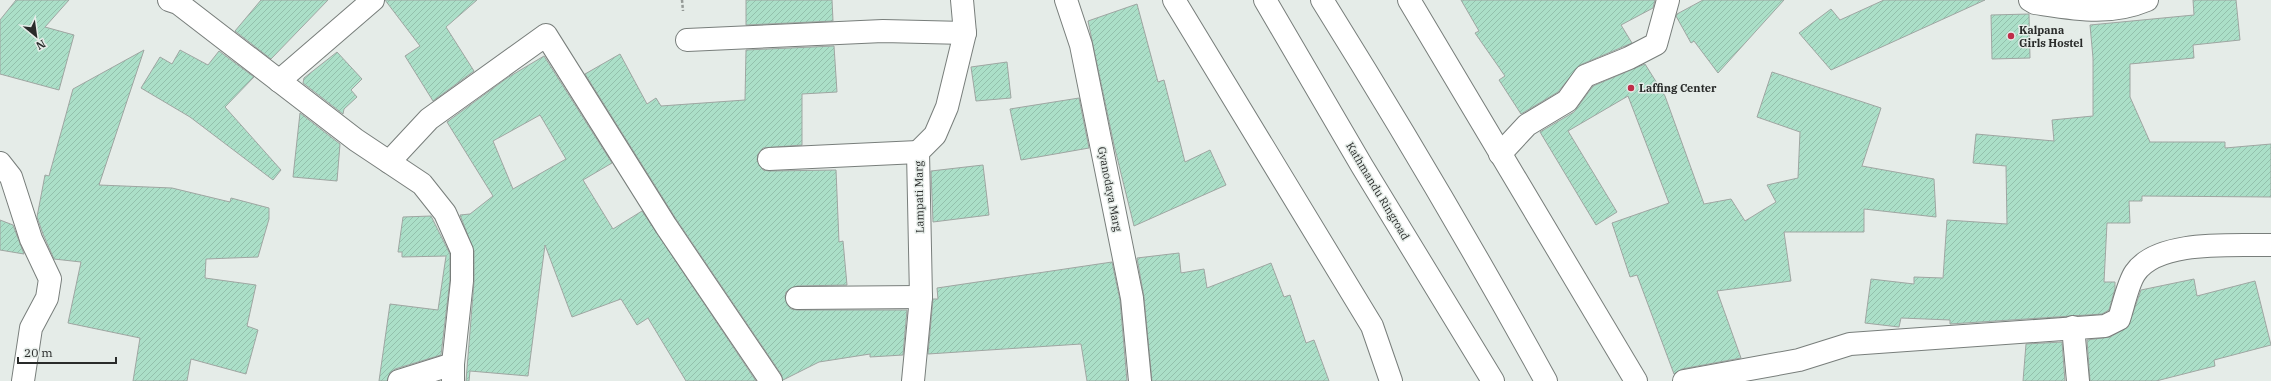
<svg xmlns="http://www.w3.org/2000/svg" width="2271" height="381" font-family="'IBM Plex Serif',serif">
<defs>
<pattern id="building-hatch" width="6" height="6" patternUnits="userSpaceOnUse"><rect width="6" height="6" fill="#abdfc8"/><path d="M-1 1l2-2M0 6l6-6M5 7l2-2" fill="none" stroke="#93c0ac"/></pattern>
</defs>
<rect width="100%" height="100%" fill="#e5ece8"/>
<!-- building -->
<g fill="url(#building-hatch)" stroke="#9fa6a2" fill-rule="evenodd">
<polygon points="16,0 69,0 45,27 74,35 59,90 0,74 0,20"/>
<polygon points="261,0 328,0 271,59 235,31"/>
<polygon points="385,0 477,0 446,27 474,71 433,101 405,56 420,46"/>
<polygon points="746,0 832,0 833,21 746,25"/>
<polygon points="1461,0 1655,0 1653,8 1621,25 1632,43 1580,65 1558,92 1521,114 1499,80 1505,76 1475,33 1479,31"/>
<polygon points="1703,0 1784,0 1718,73 1694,41 1691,43 1676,16 1677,14"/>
<polygon points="1884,0 1985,0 1831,70 1799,33 1831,9 1840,20"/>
<polygon points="2193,0 2236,0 2240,40 2193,45 2194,58 2130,64 2130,97 2150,142 2225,142 2225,148 2271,144 2271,197 2142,196 2142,201 2129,201 2130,223 2107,223 2104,282 2115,282 2115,289 2109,310 2102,314 1950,324 1950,320 1901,318 1899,327 1865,323 1871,279 1914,284 1914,277 1943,278 1947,220 2007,224 2006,166 1973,163 1976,134 2054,141 2052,120 2093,116 2093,58 2090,25 2194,15"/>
<polygon points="1137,4 1158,82 1164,80 1185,162 1210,150 1226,185 1134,226 1114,145 1088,21"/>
<polygon points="2029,14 2030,58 1992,59 1991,15"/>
<polygon points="834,46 837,92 802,94 802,145 763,148 758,154 757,160 763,170 769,171 836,170 839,242 843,241 847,285 797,286 786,292 785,298 791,309 797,310 907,310 903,355 870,357 870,354 819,362 783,380 781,374 676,219 585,74 620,54 647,104 656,98 661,106 745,100 746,50"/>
<polygon points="144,50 99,185 172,188 230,202 231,198 269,208 269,219 258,257 206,259 205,278 256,285 247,326 258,330 246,374 191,359 187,381 133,381 140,338 68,323 81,262 54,259 43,234 37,217 45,175 49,176 73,89"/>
<polygon points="180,50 208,65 219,51 254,77 225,107 281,170 273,180 190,117 141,88 160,57 172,64"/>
<polygon points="337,52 362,79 351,90 357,97 344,109 343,114 303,83 304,78"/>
<path d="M544,56L612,163L583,180L613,229L642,211L756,381H686L648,318L637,325L621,299L572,317L545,245L528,376L470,371L469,381H466L474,282V251L460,215L470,214L493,196L447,122L507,78ZM540,115L566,159L513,189L493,141Z"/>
<polygon points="1007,62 1011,98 976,101 971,67"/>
<polygon points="1645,64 1665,96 1704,204 1731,199 1745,221 1776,202 1767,185 1798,178 1800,132 1757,117 1772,72 1881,108 1862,166 1934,179 1936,217 1864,209 1864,232 1784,232 1791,281 1717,291 1741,358 1682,369 1674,374 1637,275 1630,277 1612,223 1669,203 1628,96 1568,131 1617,212 1596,225 1540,132 1574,112 1593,86"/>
<polygon points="1079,98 1089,148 1021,160 1010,109"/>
<polygon points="300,113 340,144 337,181 293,177"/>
<polygon points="983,165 989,215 933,222 931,171"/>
<polygon points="431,216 450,254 450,280 441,355 395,369 390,373 387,381 379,381 390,304 438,310 446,256 402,257 402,252 398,252 403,217"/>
<polygon points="0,220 13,225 24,254 0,250"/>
<polygon points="1179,253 1181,273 1204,269 1207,288 1271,263 1284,297 1290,295 1306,343 1314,340 1329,381 1152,381 1144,297 1137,258"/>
<polygon points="1112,262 1120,300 1127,381 1087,381 1081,344 928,354 933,299 938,299 937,288"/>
<polygon points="2194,279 2197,296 2255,281 2271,345 2214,360 2215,366 2156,381 2090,381 2087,340 2110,337 2128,327 2141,290"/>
<polygon points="2062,342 2065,381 2023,381 2026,344"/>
</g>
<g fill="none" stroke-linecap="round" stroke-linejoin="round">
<!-- street casing -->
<g stroke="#787e7b" stroke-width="24">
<g id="street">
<polyline points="169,0 178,3 356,140 422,184 445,213 462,251 462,281 453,364 453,381"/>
<polyline points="1066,0 1081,45 1132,298 1140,381"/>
<polyline points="1174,0 1372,326 1391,381"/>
<polyline points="1409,0 1636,381"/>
<path d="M2030,0L2035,3C2075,9 2109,16 2147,0"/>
<polyline points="687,40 883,31 965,33"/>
<polyline points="279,81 373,0"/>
<polyline points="1500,154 1527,125 1567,101 1585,76 1629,58 1656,44 1668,0"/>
<polyline points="769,159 918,152"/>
<polyline points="389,162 429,119 546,35 666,226 771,381"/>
<polyline points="0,163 11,177 31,239 50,279 47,298 31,328 23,381"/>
<polyline points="797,298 921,297"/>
<polyline points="2073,327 2078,381"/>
<polyline points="399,381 453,364"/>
<polyline points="913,381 921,297 918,152 935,135 947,107 965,33 962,0"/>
<path d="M1684,381L1799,360L1850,344L2105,326L2119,319C2123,307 2128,283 2135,273C2158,239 2234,246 2271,245"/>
</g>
</g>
<!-- highway casing -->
<g stroke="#787e7b" stroke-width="24">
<g id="highway">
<polyline points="1265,0 1362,166 1493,381"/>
<path d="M1322,0C1400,125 1475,252 1546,381"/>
</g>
</g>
<!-- path -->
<polyline stroke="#959a97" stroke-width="2.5" stroke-dasharray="3 2" stroke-linecap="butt" points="682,0 683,11"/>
<!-- street -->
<use href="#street" stroke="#fff" stroke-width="22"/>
<!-- highway -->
<use href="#highway" stroke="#fff" stroke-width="22"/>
</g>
<!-- markers -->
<g fill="#bf2e49" stroke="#e5ece8" stroke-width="1.5">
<circle cx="2011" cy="36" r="4"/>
<circle cx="1631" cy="88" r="4"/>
</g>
<g text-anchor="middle" stroke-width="3" stroke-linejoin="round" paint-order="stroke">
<!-- poi labels -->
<g font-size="11" font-weight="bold" fill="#292b2a" stroke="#e5ece8" text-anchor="start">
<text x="2019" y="34">Kalpana<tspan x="2019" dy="13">Girls Hostel</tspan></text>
<text x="1639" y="92">Laffing Center</text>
</g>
<!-- street labels -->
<g font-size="11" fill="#292b2a" stroke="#e5ece8">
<text transform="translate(1110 189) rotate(79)" y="4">Gyanodaya Marg</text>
<text transform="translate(1378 191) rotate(59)" y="4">Kathmandu Ringroad</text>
<text transform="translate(919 197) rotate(-91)" y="4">Lampati Marg</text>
</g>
</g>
<!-- north arrow -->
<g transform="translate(36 36) rotate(151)" stroke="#e5ece8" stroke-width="3" paint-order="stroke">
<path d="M0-3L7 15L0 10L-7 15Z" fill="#292b2a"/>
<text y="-6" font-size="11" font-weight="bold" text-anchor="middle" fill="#292b2a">N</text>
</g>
<!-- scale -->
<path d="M18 357v6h98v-6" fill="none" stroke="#292b2a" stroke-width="2"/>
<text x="24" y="357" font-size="12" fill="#292b2a" stroke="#e5ece8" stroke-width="3" paint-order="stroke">20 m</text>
</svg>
